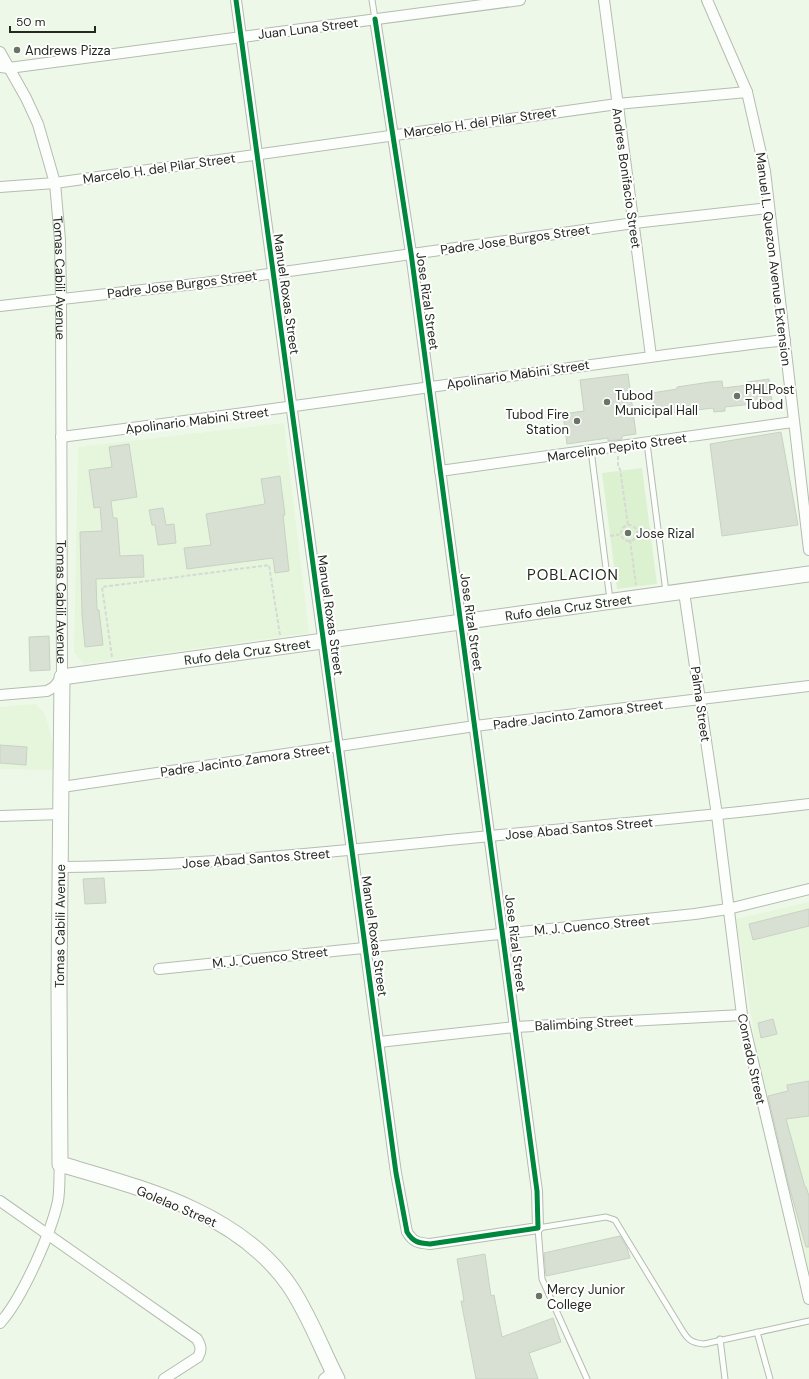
<svg xmlns="http://www.w3.org/2000/svg" width="809" height="1379" font-family="'DM Sans',sans-serif">
<rect width="100%" height="100%" fill="#eef8e9"/>
<!-- built -->
<g fill="#e6f6dc">
<polygon points="284,423 309,633 84,664 74,652 78,447"/>
<polygon points="35,704 44,712 48,724 54,749 53,770 0,769 0,707"/>
<polygon points="809,902 809,1276 764,1097 736,919"/>
</g>
<!-- green -->
<polygon fill="#dcf1cf" points="642,468 657,584 617,589 602,473"/>
<!-- building -->
<g fill="#d8e0d4" stroke="#c9d1c5">
<polygon points="628,374 636,434 622,436 622,439 608,441 608,438 567,444 563,414 584,411 580,380"/>
<polygon points="769,379 772,402 725,407 725,411 714,412 713,408 656,415 652,393 677,389 677,387 710,382 722,381 723,388 748,385 747,382"/>
<polygon points="781,432 798,525 722,536 710,444"/>
<polygon points="129,444 137,497 111,501 113,518 117,518 120,556 143,555 144,577 96,579 97,610 99,610 103,645 85,647 82,616 80,532 102,531 100,507 94,508 89,470 112,467 109,447"/>
<polygon points="280,476 285,515 283,515 289,571 275,573 273,558 187,569 184,548 211,545 206,514 265,504 261,479"/>
<polygon points="163,508 166,525 174,524 176,543 158,545 155,525 152,525 149,510"/>
<polygon points="49,636 50,670 30,671 29,637"/>
<polygon points="0,745 27,747 26,765 0,763"/>
<polygon points="104,878 106,903 85,904 83,879"/>
<polygon points="809,909 809,926 753,940 749,924"/>
<polygon points="773,1019 777,1034 761,1038 758,1023"/>
<polygon points="809,1081 809,1116 786,1119 805,1187 806,1187 809,1196 809,1247 806,1247 788,1182 768,1096 788,1091 787,1085"/>
<polygon points="620,1236 627,1248 630,1258 546,1276 544,1253"/>
<polygon points="485,1254 491,1296 494,1295 502,1337 553,1318 561,1342 529,1353 538,1379 476,1379 461,1301 464,1301 457,1259"/>
</g>
<g fill="none" stroke-linecap="round" stroke-linejoin="round">
<!-- lane casing -->
<g stroke="#b5bcb0" stroke-width="7">
<g id="lane">
<polyline points="372,0 375,19"/>
<polyline points="647,443 666,592"/>
<polyline points="591,450 610,600"/>
<polyline points="757,1332 770,1379"/>
<polyline points="720,1339 725,1379"/>
<path d="M587,1379L542,1279L538,1228L606,1217L615,1220L682,1330C688,1340 692,1343 704,1344L809,1321"/>
</g>
</g>
<!-- street casing -->
<g stroke="#b5bcb0" stroke-width="12">
<g id="street">
<path d="M236,0L396,1173L407,1232C413,1242 418,1243 430,1244L538,1228L537,1191L411,253L375,19"/>
<polyline points="604,0 651,356"/>
<polyline points="707,0 747,92 765,171 809,550"/>
<path id="s1" d="M0,52L26,98L38,124L55,183L60,240L61,299L62,677L54,687L47,691L0,695"/>
<polyline points="0,67 9,68 520,0"/>
<polyline points="0,187 55,183 617,104 747,92"/>
<polyline points="0,306 204,283 634,223 769,208"/>
<path d="M61,437C303,407 543,369 785,340"/>
<polyline points="440,471 793,422"/>
<polyline points="684,592 717,815 742,1015 809,1299"/>
<polyline points="62,787 475,726 809,686"/>
<polyline points="0,816 62,814"/>
<path d="M61,867C205,866 347,850 490,836C596,825 703,817 809,804"/>
<polyline points="159,969 695,914 728,909 809,889"/>
<polyline points="379,1042 515,1027 742,1015"/>
<path d="M0,1201L197,1339C201,1346 202,1350 198,1357L164,1379"/>
<path d="M0,1323C22,1299 51,1233 58,1201C60,1189 59,1176 60,1164"/>
<polyline points="324,1379 333,1371"/>
</g>
</g>
<!-- secondary casing -->
<g stroke="#b5bcb0" stroke-width="17">
<g id="secondary">
<path id="s2" d="M337,1379C321,1348 309,1314 289,1285C237,1211 141,1188 60,1164L59,987L62,677L809,574"/>
</g>
</g>
<!-- path -->
<g stroke="#d6d9d5" stroke-width="2" stroke-dasharray="4 2" stroke-linecap="butt">
<polyline points="618,456 618,467 620,469 628,525"/>
<circle cx="629" cy="533" r="8"/>
<polyline points="636,532 651,530"/>
<polyline points="610,536 621,534"/>
<polyline points="630,540 636,585"/>
<polyline points="112,657 102,587 269,565 280,635"/>
</g>
<!-- lane -->
<use href="#lane" stroke="#fcfefc" stroke-width="5"/>
<!-- street -->
<use href="#street" stroke="#fcfefc" stroke-width="10"/>
<!-- secondary -->
<use href="#secondary" stroke="#fcfefc" stroke-width="15"/>
<!-- cycleway casing -->
<g stroke="#fff" stroke-width="8">
<path id="cycleway" d="M236,0L396,1173L407,1232C413,1242 418,1243 430,1244L538,1228L537,1191L411,253L375,19"/>
</g>
<!-- cycleway -->
<use href="#cycleway" stroke="#00873e" stroke-width="5"/>
</g>
<!-- markers -->
<g fill="#6b7266" stroke="#fff" stroke-width="1.5">
<circle cx="17" cy="50" r="4"/>
<circle cx="737" cy="396" r="4"/>
<circle cx="607" cy="402" r="4"/>
<circle cx="577" cy="421" r="4"/>
<circle cx="628" cy="533" r="4"/>
<circle cx="539" cy="1296" r="4"/>
</g>
<g text-anchor="middle" stroke-width="4" stroke-linejoin="round" paint-order="stroke">
<!-- street labels -->
<g font-size="13" fill="#242a20" stroke="#fff">
<text transform="translate(308 28) rotate(-7)" y="5">Juan Luna Street</text>
<text transform="translate(480 122) rotate(-8)" y="5">Marcelo H. del Pilar Street</text>
<text transform="translate(159 168) rotate(-8)" y="5">Marcelo H. del Pilar Street</text>
<text transform="translate(627 178) rotate(82)" y="5">Andres Bonifacio Street</text>
<text transform="translate(515 239) rotate(-8)" y="5">Padre Jose Burgos Street</text>
<text transform="translate(774 259) rotate(83)" y="5">Manuel L. Quezon Avenue Extension</text>
<text dy="5" stroke="none"><textPath href="#s1" startOffset="238">Tomas Cabili Avenue</textPath></text>
<text transform="translate(182 284) rotate(-7)" y="5">Padre Jose Burgos Street</text>
<text transform="translate(287 294) rotate(82)" y="5">Manuel Roxas Street</text>
<text transform="translate(428 301) rotate(82)" y="5">Jose Rizal Street</text>
<text transform="translate(518 374) rotate(-8)" y="5">Apolinario Mabini Street</text>
<text transform="translate(197 420) rotate(-7)" y="5">Apolinario Mabini Street</text>
<text transform="translate(617 447) rotate(-8)" y="5">Marcelino Pepito Street</text>
<text dy="5" stroke="none"><textPath href="#s1" startOffset="562">Tomas Cabili Avenue</textPath></text>
<text dy="5" stroke="none"><textPath href="#s2" startOffset="1368">Rufo dela Cruz Street</textPath></text>
<text transform="translate(331 615) rotate(82)" y="5">Manuel Roxas Street</text>
<text transform="translate(472 622) rotate(82)" y="5">Jose Rizal Street</text>
<text dy="5" stroke="none"><textPath href="#s2" startOffset="1044">Rufo dela Cruz Street</textPath></text>
<text transform="translate(701 704) rotate(82)" y="5">Palma Street</text>
<text transform="translate(578 714) rotate(-7)" y="5">Padre Jacinto Zamora Street</text>
<text transform="translate(245 760) rotate(-8)" y="5">Padre Jacinto Zamora Street</text>
<text transform="translate(579 828) rotate(-5)" y="5">Jose Abad Santos Street</text>
<text transform="translate(256 858) rotate(-4)" y="5">Jose Abad Santos Street</text>
<text transform="translate(592 925) rotate(-5)" y="5">M. J. Cuenco Street</text>
<text dy="5" stroke="none"><textPath href="#s2" startOffset="608">Tomas Cabili Avenue</textPath></text>
<text transform="translate(375 936) rotate(82)" y="5">Manuel Roxas Street</text>
<text transform="translate(516 943) rotate(83)" y="5">Jose Rizal Street</text>
<text transform="translate(270 957) rotate(-6)" y="5">M. J. Cuenco Street</text>
<text transform="translate(584 1023) rotate(-3)" y="5">Balimbing Street</text>
<text transform="translate(752 1059) rotate(78)" y="5">Conrado Street</text>
<text transform="translate(177 1206) rotate(23)" y="5">Golelao Street</text>
</g>
<!-- poi labels -->
<g font-size="13" fill="#242a20" stroke="#fff" text-anchor="start">
<text x="25" y="55">Andrews Pizza</text>
<text x="745" y="394">PHLPost<tspan x="745" dy="15">Tubod</tspan></text>
<text x="615" y="400">Tubod<tspan x="615" dy="15">Municipal Hall</tspan></text>
<text x="569" y="419" text-anchor="end">Tubod Fire<tspan x="569" dy="15">Station</tspan></text>
<text x="636" y="538">Jose Rizal</text>
<text x="547" y="1294">Mercy Junior<tspan x="547" dy="15">College</tspan></text>
</g>
<!-- quarter labels -->
<g font-size="15" letter-spacing="1" fill="#242a20" stroke="#fff">
<text x="573" y="580">POBLACION</text>
</g>
</g>
<!-- scale -->
<path d="M10 26v6h85v-6" fill="none" stroke="#242a20" stroke-width="2"/>
<text x="16" y="26" font-size="12" fill="#242a20" stroke="#ffffff" stroke-width="3" paint-order="stroke">50 m</text>
</svg>
